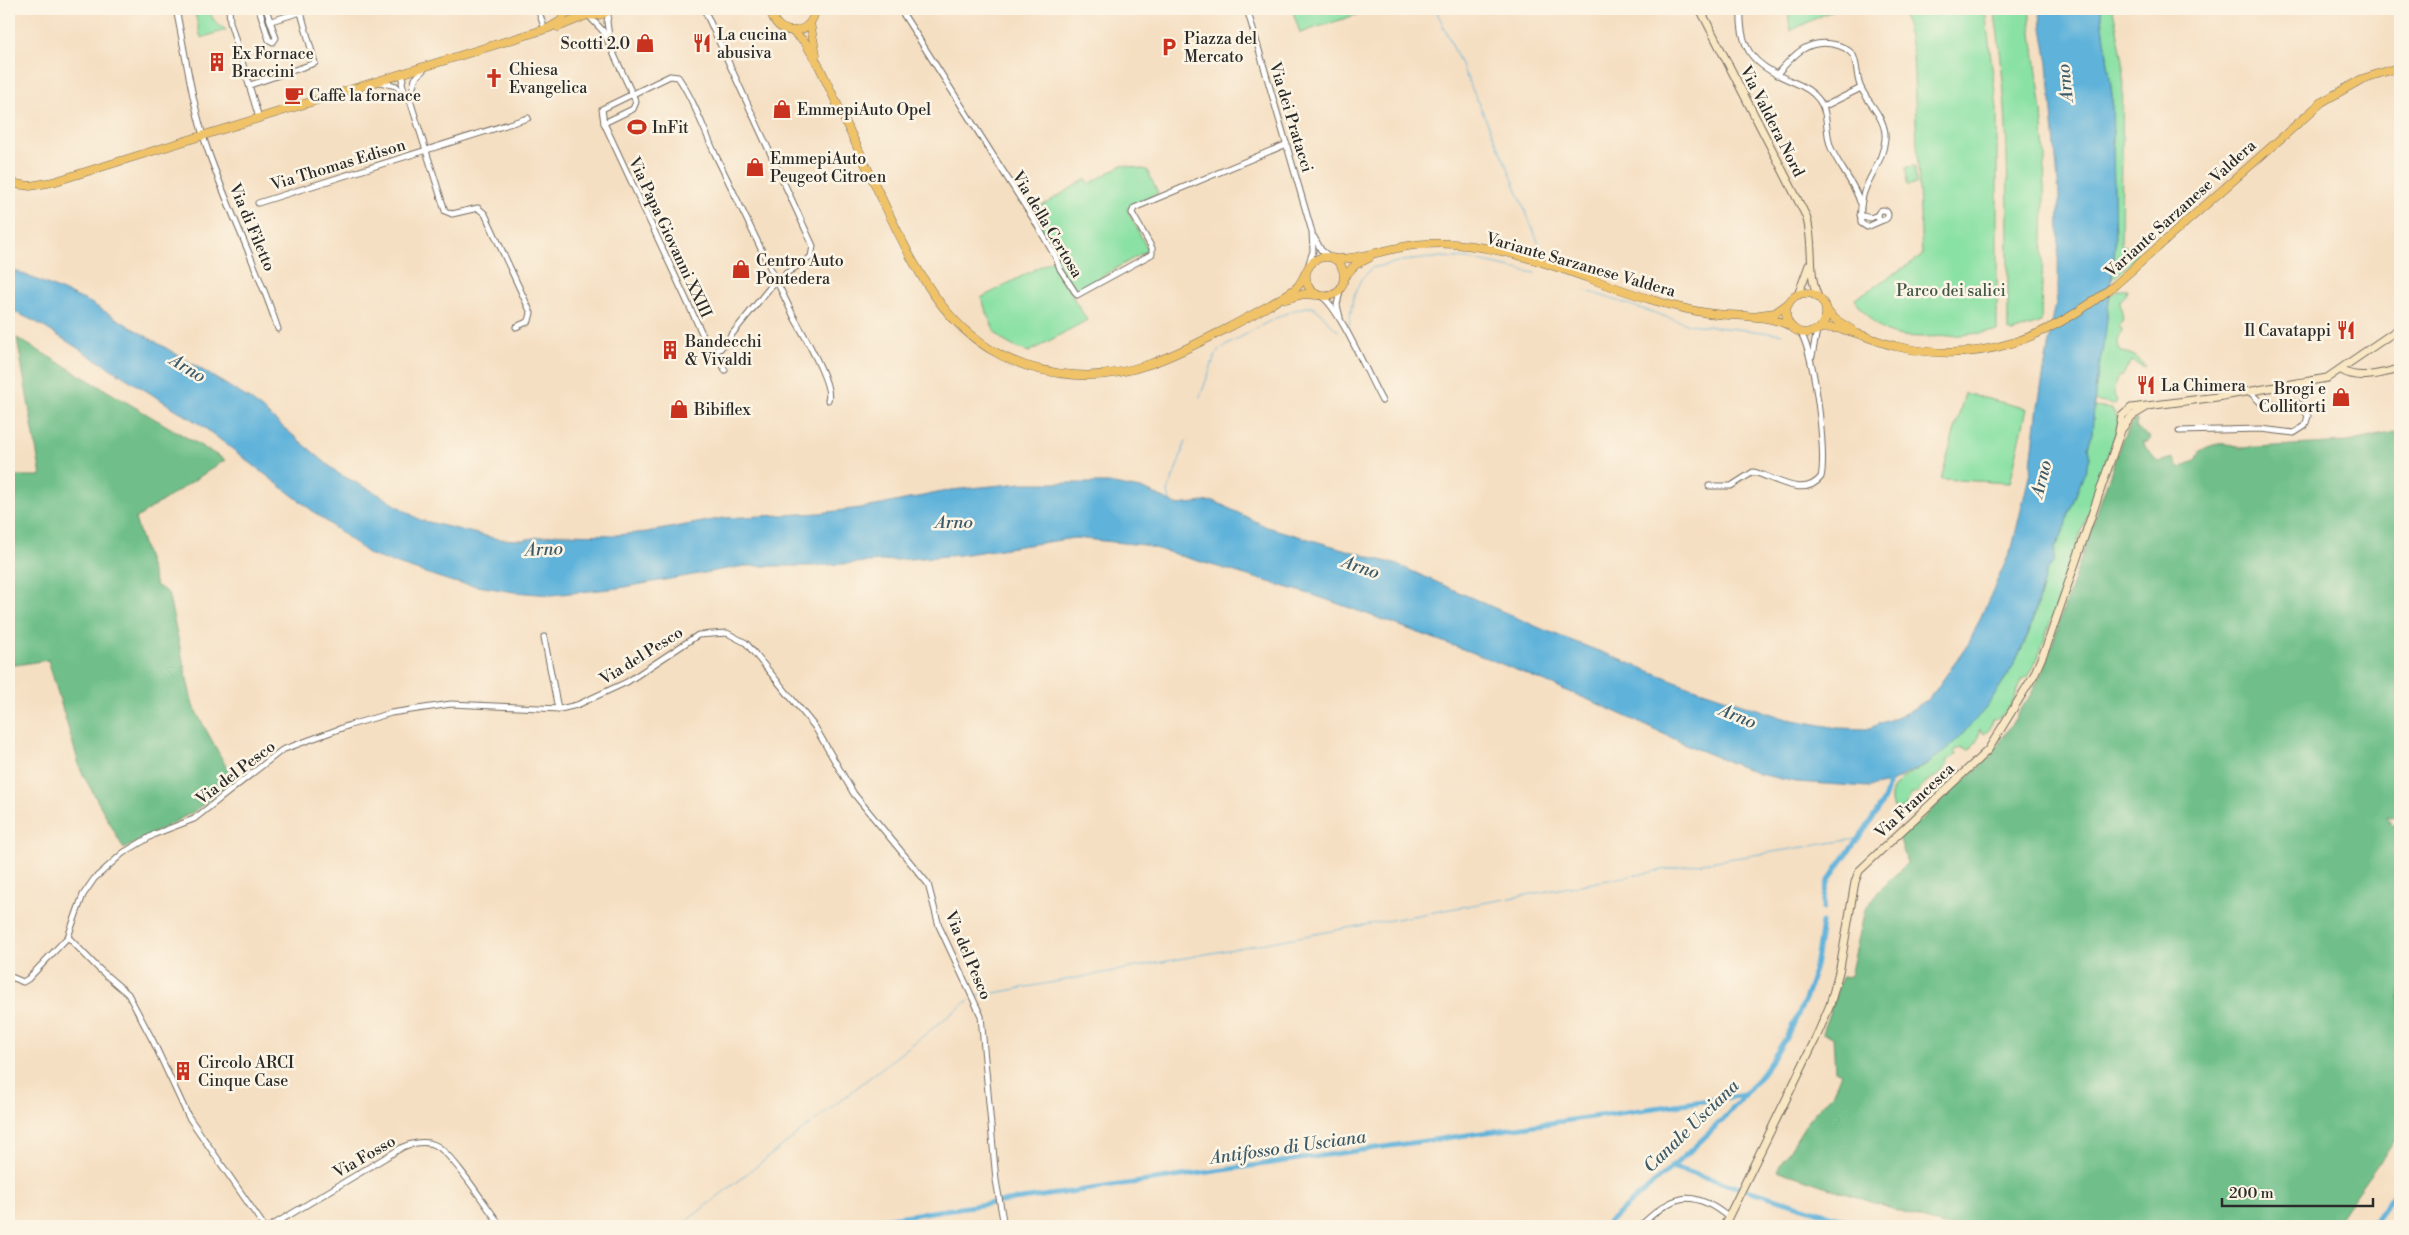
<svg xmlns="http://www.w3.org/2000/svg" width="2409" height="1235" font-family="'Libre Bodoni',serif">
<rect width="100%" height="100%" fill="#fcf5e5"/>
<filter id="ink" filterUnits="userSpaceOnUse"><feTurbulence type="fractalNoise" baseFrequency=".02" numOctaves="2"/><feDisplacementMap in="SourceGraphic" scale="10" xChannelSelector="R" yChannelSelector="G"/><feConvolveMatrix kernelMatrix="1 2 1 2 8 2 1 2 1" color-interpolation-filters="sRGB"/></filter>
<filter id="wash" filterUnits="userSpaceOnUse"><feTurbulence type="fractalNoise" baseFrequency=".0096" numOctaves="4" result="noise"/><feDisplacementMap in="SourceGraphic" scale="20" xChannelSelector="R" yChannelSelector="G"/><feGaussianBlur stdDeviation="1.12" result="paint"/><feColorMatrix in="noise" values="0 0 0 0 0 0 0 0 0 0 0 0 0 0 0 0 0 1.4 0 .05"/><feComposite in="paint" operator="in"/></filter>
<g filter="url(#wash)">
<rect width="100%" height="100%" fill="#f5dfc2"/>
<!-- green -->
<g fill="#8ae1a4" stroke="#5a8668">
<polygon points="194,9 207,9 216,23 226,30 201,38"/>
<polygon points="1292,9 1374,9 1300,33"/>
<polygon points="1788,9 1835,9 1790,31"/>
<path d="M1902,9H1985L1997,109V331C1973,334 1907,342 1887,332C1872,324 1864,312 1855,299L1922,256L1913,53Z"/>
<path d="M1994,9H2029L2042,112L2045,157L2041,322L2013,332L2008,330C2007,223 2012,115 1994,9Z"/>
<polygon points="2101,9 2113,9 2123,61 2121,244 2139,254 2112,280 2115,247 2112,95"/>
<path d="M1122,165L1147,170L1158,193L1127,209L1148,250L1071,294L1087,320L1029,352C991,340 996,332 981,298L1056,258L1040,226L1048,221L1040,207L1086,179L1089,184Z"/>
<polygon points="1915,166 1916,184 1907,185 1906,167"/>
<path d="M2118,290H2127L2126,295L2120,301L2123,319L2119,325L2123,332C2117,338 2117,345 2121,352C2130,352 2141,359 2145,367L2131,361L2122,377L2118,376C2115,384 2111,393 2117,400L2115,405L2094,401L2110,296Z"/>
<polygon points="1965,393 2027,409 2010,483 1941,479"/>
<path d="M2093,407L2112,409L2118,418V426L2038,658L2027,677L2022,680L2012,704L2001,716L1993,720L1990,729L1984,734L1980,729L1979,737L1970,750L1961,748L1954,751L1956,754L1946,761L1948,765L1943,769L1942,773L1927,781L1917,793H1912L1904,809L1893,808C1882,782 1916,772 1932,761C1943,752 1952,741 1962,732C1990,704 2013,672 2028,635C2036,615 2040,591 2047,570L2054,562L2055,549L2066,526L2069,513L2090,458L2088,447L2092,433Z"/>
</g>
<!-- forest -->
<g fill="#6fbf8a" stroke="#4d755a">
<polygon points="17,338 225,460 135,519 156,585 168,593 193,706 234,781 195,811 124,849 81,771 48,660 9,666 9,476 41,476"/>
<path d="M2134,419L2137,420L2136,428L2151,438L2148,442L2142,443L2158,462L2174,458L2179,469L2197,459L2200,451C2213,443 2227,441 2240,448L2347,442L2400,431V819L2386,816L2392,826H2400V1134L2333,1226H1942L1777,1170L1809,1119L1833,1093L1841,1073L1835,1070L1833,1037L1822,1033L1842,977L1850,976L1865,910L1878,892L1907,863L1899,836L1921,820L1991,756L2031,694L2047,662L2060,619L2122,440Z"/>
</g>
<!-- water -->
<polygon fill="#5eb2da" stroke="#446e82" points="2039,9 2101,9 2112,95 2115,247 2105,337 2096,383 2092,433 2088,447 2090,458 2069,513 2066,526 2055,548 2054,562 2047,570 2028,634 2015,663 1986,708 1959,738 1932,761 1889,783 1869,787 1796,782 1759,774 1692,747 1594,702 1492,660 1381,619 1316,596 1144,545 1074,538 960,555 897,560 813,566 744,566 619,588 551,595 514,592 453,582 370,555 201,425 36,322 9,309 9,268 89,302 181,357 251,400 339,474 380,495 420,520 498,539 522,540 558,534 617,535 648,532 724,518 820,513 876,506 951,490 1022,483 1108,483 1146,490 1177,505 1214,501 1267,527 1398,565 1542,629 1688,686 1787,719 1838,728 1867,729 1906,713 1927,700 1935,691 1969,643 2012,548 2030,472 2038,406 2058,290 2059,195 2048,64"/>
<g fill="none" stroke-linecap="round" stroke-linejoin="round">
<!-- stream -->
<g stroke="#5eb2da" stroke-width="1">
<polyline points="1437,12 1505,161 1541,249"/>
<polyline points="1584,290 1688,324 1782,334"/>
<polyline points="1349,326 1353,298 1361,279 1372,268 1402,261 1442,257 1469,259 1535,273"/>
<path d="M1200,397L1215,356L1219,350C1235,341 1299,300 1314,308C1324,313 1330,327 1339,331"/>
<polyline points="1170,501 1168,492 1186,441"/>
<polyline points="973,997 1684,866 1855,839"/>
<polyline points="680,1226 970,999"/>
</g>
<!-- canal -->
<g stroke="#5eb2da" stroke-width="5">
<path d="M1823,908C1824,902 1824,894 1826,888C1834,861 1897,802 1887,778"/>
<polyline points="1671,1167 1866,1226"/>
<polyline points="834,1226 1745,1095"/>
<path d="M1604,1226C1678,1161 1763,1098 1803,1004C1815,978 1818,950 1822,923"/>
<polyline points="2371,1226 2400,1185"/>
</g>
</g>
</g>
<g filter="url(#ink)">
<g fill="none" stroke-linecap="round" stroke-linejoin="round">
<!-- minor casing -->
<g stroke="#726a60" stroke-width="7">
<g id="minor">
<path d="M176,9C186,56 192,105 208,151C229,211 258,268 278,329"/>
<polyline points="229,9 230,22 259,118"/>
<polyline points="262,9 260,12 269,40 273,42 276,38 266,9"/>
<polyline points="538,9 543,24"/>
<path d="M704,9L813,246L811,257L776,280L720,349L714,350L706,342L604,123L602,109L670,76L678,77C694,100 704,130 716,156C742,210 768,263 794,317C802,332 834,385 828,400"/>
<polyline points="900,9 1036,223 1056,258 1060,269 1077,295 1152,254 1152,248 1132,213 1134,208 1287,144"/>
<polyline points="1247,9 1312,232 1313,251 1309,263"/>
<path d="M1741,9C1739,51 1755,66 1791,81C1801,85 1812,90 1819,100C1829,113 1825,133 1831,148C1839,167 1854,182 1860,202"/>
<polyline points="589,16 603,31 636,102 633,109 604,123"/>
<polyline points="271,21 301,12"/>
<polyline points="609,36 607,22 609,10"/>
<polyline points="404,74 402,83 405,93"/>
<path d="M1776,75C1792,57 1806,39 1832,44C1840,45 1847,48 1853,55C1858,65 1856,78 1861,88C1869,104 1887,120 1885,139C1882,171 1857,182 1861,223L1867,227L1883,220"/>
<polyline points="380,82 396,86 410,100 445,211 452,214 478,208 485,214 531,313 529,321 516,327"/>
<polyline points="250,85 315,63 300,9"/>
<polyline points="410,99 415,79 425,68"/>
<polyline points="1823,107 1861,88"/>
<polyline points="258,203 528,118"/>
<circle cx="1883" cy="215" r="5"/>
<polyline points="1860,215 1870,218 1878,215"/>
<polyline points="1314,237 1321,250 1330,257"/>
<path d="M1321,296C1339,306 1370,380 1382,401"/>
<polyline points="1340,317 1337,305 1340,291"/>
<polyline points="716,351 725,370"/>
<polyline points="1812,356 1817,330"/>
<polyline points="2179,431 2261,429 2294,433 2305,426 2308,416 2300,404 2291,402 2264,406 2250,392"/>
<path d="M1709,486H1731L1753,472C1773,476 1803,500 1821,477C1827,453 1814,350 1800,332"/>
<polyline points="544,637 558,709"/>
<polyline points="68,937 99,969 128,994 153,1041 188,1116 264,1226"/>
<polyline points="9,976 23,982 28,979 68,937 83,895 94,879 123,853 155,834 194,819 282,750 350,725 391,713 451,704 560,709 577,705 627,682 698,635 727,633 746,643 815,727 854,794 928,884 939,926 981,1016 996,1180 1004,1226"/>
<path d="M271,1226L403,1147C413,1143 426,1140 437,1146C454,1156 487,1208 501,1226"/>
<path d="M1640,1226C1673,1195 1691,1187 1728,1217"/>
</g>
</g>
<!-- secondary casing -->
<g stroke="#726a60" stroke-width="9">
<g id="secondary">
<path d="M1700,9L1806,216C1815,243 1807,272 1818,297"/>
<polyline points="1798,295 1809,265"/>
<path d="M2341,370C2359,381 2381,373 2400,369"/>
<polyline points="2119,431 2122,416 2131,408 2217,397 2327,378 2400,328"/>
<polyline points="1724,1226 1815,1040 1830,1005 1840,968 1855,882 1859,871 1988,750 2034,675 2047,645 2121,430 2132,416 2147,407"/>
</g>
</g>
<!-- primary casing -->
<g stroke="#726a60" stroke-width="9">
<g id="primary">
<path d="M575,9C587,18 600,18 611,9"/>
<path d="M771,9C773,38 813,38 815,9"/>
<polyline points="810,23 816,54"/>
<polyline points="558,27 587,15"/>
<path d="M793,32L805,42L820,68C840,110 860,152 880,195C923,286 960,366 1075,375C1129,379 1175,355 1222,331C1247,318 1272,305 1295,289C1306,281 1305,262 1320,258C1341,252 1351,277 1338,292C1323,302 1304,293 1306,273"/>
<polyline points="9,183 30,186 53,182 549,28 561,21 567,9"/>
<path d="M1335,259C1356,260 1377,252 1398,248C1416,244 1436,243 1454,244C1542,250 1621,299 1707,313C1734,317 1767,313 1792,327"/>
<polyline points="1345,276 1355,265 1369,258"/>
<circle cx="1806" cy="313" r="20"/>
<polyline points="1286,299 1304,294 1316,295"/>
<polyline points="1826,309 1833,318 1852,330"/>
<polyline points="1759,315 1775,313 1789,303"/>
<path d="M1818,329C1843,323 1871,341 1895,346C1980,367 2050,337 2115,285L2322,102L2362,79L2400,67"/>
</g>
</g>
<!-- minor -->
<use href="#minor" stroke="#fff" stroke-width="5"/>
<!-- secondary -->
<use href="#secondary" stroke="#f9e7c3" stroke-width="7"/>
<!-- primary -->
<use href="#primary" stroke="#f0c369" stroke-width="8"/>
</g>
</g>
<!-- icons -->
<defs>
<g id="shop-bare" transform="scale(1.5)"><path d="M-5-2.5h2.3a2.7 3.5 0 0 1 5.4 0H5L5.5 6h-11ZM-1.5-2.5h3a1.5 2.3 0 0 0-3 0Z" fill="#c8321e" stroke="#fcf5e5" stroke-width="2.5" paint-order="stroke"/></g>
<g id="restaurant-bare" transform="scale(1.5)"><path d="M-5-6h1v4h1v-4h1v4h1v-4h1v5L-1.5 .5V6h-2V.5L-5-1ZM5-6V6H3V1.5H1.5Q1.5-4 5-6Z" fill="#c8321e" stroke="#fcf5e5" stroke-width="2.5" paint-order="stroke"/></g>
<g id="parking-bare" transform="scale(1.5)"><path d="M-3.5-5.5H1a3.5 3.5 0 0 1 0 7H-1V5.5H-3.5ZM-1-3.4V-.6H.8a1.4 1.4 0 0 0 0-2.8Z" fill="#c8321e" stroke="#fcf5e5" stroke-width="2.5" paint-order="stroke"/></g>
<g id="building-bare" transform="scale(1.5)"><path d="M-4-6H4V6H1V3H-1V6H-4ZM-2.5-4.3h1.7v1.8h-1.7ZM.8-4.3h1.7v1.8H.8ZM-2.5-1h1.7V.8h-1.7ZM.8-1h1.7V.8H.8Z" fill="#c8321e" stroke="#fcf5e5" stroke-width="2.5" paint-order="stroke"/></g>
<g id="church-bare" transform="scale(1.5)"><path d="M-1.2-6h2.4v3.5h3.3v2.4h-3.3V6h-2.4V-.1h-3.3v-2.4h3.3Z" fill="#c8321e" stroke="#fcf5e5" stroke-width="2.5" paint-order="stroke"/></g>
<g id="cafe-bare" transform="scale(1.5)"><path d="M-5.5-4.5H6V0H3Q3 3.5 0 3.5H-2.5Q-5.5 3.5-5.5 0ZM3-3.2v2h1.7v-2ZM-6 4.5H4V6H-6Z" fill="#c8321e" stroke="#fcf5e5" stroke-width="2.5" paint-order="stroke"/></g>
<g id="stadium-bare" transform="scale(1.5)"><path d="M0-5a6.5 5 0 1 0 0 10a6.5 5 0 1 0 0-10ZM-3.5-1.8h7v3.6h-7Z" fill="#c8321e" stroke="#fcf5e5" stroke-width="2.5" paint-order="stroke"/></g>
</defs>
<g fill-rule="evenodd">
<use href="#shop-bare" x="645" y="43"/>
<use href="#restaurant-bare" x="702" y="43"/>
<use href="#parking-bare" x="1169" y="47"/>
<use href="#building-bare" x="217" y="62"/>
<use href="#church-bare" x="494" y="78"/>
<use href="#cafe-bare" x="294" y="95"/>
<use href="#shop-bare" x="782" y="109"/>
<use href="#stadium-bare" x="637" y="127"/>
<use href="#shop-bare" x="755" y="167"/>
<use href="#shop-bare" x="741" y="269"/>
<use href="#restaurant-bare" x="2346" y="330"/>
<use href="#building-bare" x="670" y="350"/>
<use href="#restaurant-bare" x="2146" y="385"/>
<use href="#shop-bare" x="2341" y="397"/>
<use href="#shop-bare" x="679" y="409"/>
<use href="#building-bare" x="183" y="1071"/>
</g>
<g text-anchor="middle" stroke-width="5" stroke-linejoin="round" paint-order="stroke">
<!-- poi labels -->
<g font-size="16" fill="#2b2b2b" stroke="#fcf5e5" text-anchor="start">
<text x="717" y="40">La cucina<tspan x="717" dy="18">abusiva</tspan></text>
<text x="1184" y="44">Piazza del<tspan x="1184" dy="18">Mercato</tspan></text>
<text x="630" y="49" text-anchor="end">Scotti 2.0</text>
<text x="232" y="59">Ex Fornace<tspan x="232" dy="18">Braccini</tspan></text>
<text x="509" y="75">Chiesa<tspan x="509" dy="18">Evangelica</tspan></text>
<text x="309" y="101">Caffè la fornace</text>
<text x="797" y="115">EmmepiAuto Opel</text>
<text x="652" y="133">InFit</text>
<text x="770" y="164">EmmepiAuto<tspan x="770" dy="18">Peugeot Citroen</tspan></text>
<text x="756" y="266">Centro Auto<tspan x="756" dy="18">Pontedera</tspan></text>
<text x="2331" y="336" text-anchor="end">Il Cavatappi</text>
<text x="685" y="347">Bandecchi<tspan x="685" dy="18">&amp; Vivaldi</tspan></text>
<text x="2161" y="391">La Chimera</text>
<text x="2326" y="394" text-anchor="end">Brogi e<tspan x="2326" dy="18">Collitorti</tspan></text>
<text x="694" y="415">Bibiflex</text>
<text x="198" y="1068">Circolo ARCI<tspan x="198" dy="18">Cinque Case</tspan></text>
</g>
<!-- street labels -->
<g font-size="16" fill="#2b2b2b" stroke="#fcf5e5">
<text transform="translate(1292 117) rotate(73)" y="6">Via dei Pratacci</text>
<text transform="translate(1773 121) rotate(63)" y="6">Via Valdera Nord</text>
<text transform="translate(338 164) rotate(-17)" y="6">Via Thomas Edison</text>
<text transform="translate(2180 208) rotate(-42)" y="6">Variante Sarzanese Valdera</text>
<text transform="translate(1048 224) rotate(59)" y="6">Via della Certosa</text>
<text transform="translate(253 227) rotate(67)" y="6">Via di Filetto</text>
<text transform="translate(671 237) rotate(65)" y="6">Via Papa Giovanni XXIII</text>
<text transform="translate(1581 264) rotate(16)" y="6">Variante Sarzanese Valdera</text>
<text transform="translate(641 655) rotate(-32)" y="6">Via del Pesco</text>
<text transform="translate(235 772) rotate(-37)" y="6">Via del Pesco</text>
<text transform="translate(1914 800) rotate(-43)" y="6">Via Francesca</text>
<text transform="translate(969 955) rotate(67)" y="6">Via del Pesco</text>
<text transform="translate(364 1156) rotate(-30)" y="6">Via Fosso</text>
</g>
<!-- park labels -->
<g font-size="16" fill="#435849" stroke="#fcf5e5">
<text x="1951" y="296">Parco dei salici</text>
</g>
<!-- water labels -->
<g font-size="18" font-style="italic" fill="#3d5a68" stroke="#fcf5e5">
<text transform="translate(2065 83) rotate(-96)" y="6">Arno</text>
<text transform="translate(188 368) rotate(31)" y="6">Arno</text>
<text transform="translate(2041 479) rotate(-76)" y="6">Arno</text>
<text x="954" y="528">Arno</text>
<text transform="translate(544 549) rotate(-2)" y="6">Arno</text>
<text transform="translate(1361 567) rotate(19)" y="6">Arno</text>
<text transform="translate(1738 716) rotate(22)" y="6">Arno</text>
<text transform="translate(1691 1126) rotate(-44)" y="6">Canale Usciana</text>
<text transform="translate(1288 1147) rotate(-8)" y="6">Antifosso di Usciana</text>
</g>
</g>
<!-- margin -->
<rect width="2409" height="1235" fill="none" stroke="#fcf5e5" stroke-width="30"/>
<!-- scale -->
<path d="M2222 1198v8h151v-8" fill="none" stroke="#2b2b2b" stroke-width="2.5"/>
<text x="2229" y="1198" font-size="15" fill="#2b2b2b" stroke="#fcf5e5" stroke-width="4" paint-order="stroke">200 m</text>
</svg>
